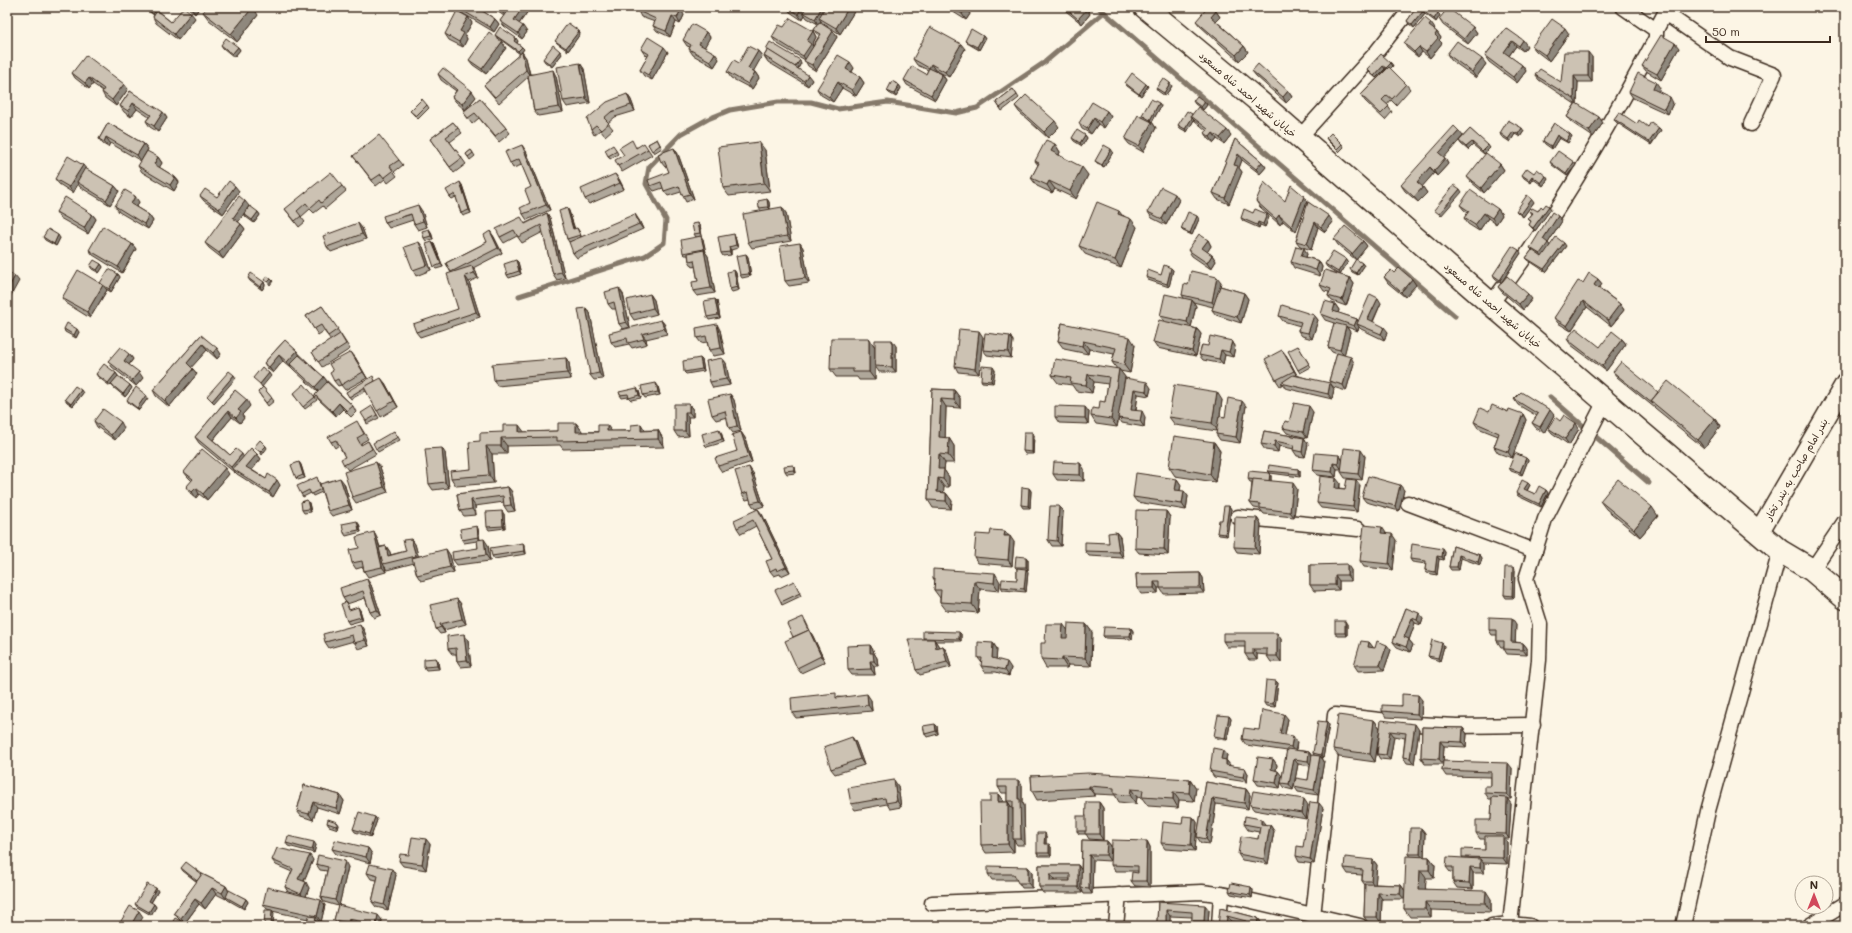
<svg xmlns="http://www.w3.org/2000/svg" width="1852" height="933" font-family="Mali,'Playpen Sans Arabic',sans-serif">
<rect width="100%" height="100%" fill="#fcf5e5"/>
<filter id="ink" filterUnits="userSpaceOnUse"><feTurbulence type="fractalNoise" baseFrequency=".025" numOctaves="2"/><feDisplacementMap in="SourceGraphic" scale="8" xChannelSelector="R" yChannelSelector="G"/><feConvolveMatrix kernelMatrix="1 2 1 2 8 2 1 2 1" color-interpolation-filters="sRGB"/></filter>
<g filter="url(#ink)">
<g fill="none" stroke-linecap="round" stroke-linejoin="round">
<!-- stream -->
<g stroke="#85796b" stroke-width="5">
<polyline points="1098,7 1455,316"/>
<polyline points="519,296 645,256 664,243 666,220 646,184 649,167 681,134 708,119 730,110 778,102 811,102 838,109 888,102 956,113 977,108 1045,62 1104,12"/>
<polyline points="1550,397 1649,483"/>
</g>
<!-- street casing -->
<g stroke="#3b2a1e" stroke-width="17">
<g id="street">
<polyline points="1656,30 1665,13 1730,58 1774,75 1751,124"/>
<polyline points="1299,138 1374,55 1412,7"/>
<path d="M1491,304C1554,221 1607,131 1656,38V30L1623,7"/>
<polyline points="1408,503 1535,551"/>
<polyline points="1238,517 1358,529"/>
<polyline points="1812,570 1845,521"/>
<polyline points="932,903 1202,892 1226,895 1360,926"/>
<polyline points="1313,916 1335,715 1415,724 1457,726 1533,725"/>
<polyline points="1510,924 1539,660 1540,624 1526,579 1545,519 1605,401"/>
<polyline points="1116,926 1119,895"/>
<polyline points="1219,926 1221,894"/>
<polyline points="1492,926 1510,924 1530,926"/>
<polyline points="1683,926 1708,811 1780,551"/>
<polyline points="1809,926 1845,904"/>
</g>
</g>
<!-- secondary casing -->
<g stroke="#3b2a1e" stroke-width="22">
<polyline id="secondary" points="1759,532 1845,384"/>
</g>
<!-- primary casing -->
<g stroke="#3b2a1e" stroke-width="25">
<polyline id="primary" points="1145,7 1256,99 1491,304 1780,551 1812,570 1845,598"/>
</g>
<!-- street -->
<use href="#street" stroke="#fcf5e5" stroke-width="14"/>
<!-- secondary -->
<use href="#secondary" stroke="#fcf5e5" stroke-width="19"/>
<!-- primary -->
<use href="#primary" stroke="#fcf5e5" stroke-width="22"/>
</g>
<!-- wall -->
<g fill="#afa79a" stroke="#3b2a1e" fill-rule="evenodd">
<polygon points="187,7 200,7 195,14"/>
<polygon points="452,7 476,7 495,19 499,24 494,32"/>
<polygon points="491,7 531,7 519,24 527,32 522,39 504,26 500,21 504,16"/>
<polygon points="786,7 857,7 840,34 822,23 821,21 820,23 833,31 837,37 816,71 808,66 805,60 776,43 772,37 784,27 813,31 816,37 812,45 813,46 819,36 818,35 814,30 818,24 807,18 805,15 802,20 790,12"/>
<polygon points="948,7 972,7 969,12 970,14 966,20 950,10"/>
<polygon points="1061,7 1084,7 1087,9 1090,14 1082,24"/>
<polygon points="1417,7 1440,15 1436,22 1425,14 1414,28 1409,24 1407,21"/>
<polygon points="147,8 159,12 171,22 195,18 178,40 156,23 153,17 154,15 148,11"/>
<polygon points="638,11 684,15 680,24 676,22 670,37 657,31 653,26 655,22 641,17"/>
<polygon points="1216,11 1220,17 1216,21 1244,46 1248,52 1239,61 1200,26 1196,21"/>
<polygon points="203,12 258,15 237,42 209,20"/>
<polygon points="468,17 472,23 465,35 467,39 463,47 449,40 445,34"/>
<polygon points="1439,19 1473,27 1477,33 1468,44 1443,25"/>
<polygon points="1506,28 1527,46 1523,51 1516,46 1509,56 1522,65 1526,71 1517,83 1489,62 1485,56"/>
<polygon points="1435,29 1434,30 1437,32 1441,38 1439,40 1442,43 1430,58 1422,52 1418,57 1407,48 1404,43"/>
<polygon points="579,31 580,34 568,51 557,43 555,41"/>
<polygon points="706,32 710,37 704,47 719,59 714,67 693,55 689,49 690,47 687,46 683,40"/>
<polygon points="1569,34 1549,61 1536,51 1532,46"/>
<polygon points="495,35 518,41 517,43 524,49 521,53 522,52 526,58 530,74 556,76 563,112 538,116 534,111 528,77 499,103 488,90 484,85 520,54 497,37"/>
<polygon points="983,36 985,39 979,50 967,43 965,41"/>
<polygon points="221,45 238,47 240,50 234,57 223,48"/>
<polygon points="506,48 486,74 473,65 469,60"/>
<polygon points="1679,48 1661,80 1646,71 1642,66"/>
<polygon points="641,49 668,52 652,80 644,76 640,70 648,56 645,55"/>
<polygon points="766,49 801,63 798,69 812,80 808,86 768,62 764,56 767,51"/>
<polygon points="965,49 949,77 935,70 935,71 942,74 946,80 935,100 907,85 904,80 926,74 928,70 917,65 913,59"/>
<polygon points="758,51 762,56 753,71 755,72 759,78 752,89 731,78 727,72 739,63"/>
<polygon points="562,54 552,67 545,62 543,59"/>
<polygon points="1447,54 1486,64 1476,78 1451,60"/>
<polygon points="1592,57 1592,82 1578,82 1577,104 1603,123 1593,137 1571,122 1567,117 1575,104 1539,80 1535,75 1561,82"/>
<polygon points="580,63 584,69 590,103 567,107 563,101"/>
<polygon points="1391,63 1393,66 1390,69 1406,84 1410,89 1396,105 1391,100 1387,105 1392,112 1385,120 1365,101 1361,95 1386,69 1385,69 1376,78 1369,72 1367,69"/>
<polygon points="854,68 852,72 860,77 864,83 856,96 842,88 833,102 821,95 817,89"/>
<polygon points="1252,71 1288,91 1292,97 1286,103 1256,76"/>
<polygon points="72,73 128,89 116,106 105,98 102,92 103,91 93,84 89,89 75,78"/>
<polygon points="438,74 476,97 465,110 456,102 452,97 456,91 441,80"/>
<polygon points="1125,83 1148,86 1141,96 1127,86"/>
<polygon points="899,85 901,88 896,97 889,93 887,91"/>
<polygon points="1172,86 1165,96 1158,91 1156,88"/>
<polygon points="1660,88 1658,92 1673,103 1668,114 1633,98 1629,92"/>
<polygon points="1013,89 1019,98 1002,111 996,102"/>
<polygon points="130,91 167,118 158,132 150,127 146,121 149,117 137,109 131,117 124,112 120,106"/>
<polygon points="627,94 631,100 635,111 615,117 608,123 613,129 605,136 600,130 594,135 591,129"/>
<polygon points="480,98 506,128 510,133 499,142 479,118 472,124 463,112"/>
<polygon points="1193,101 1205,102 1207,105 1203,110 1195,104"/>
<polygon points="1159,103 1161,106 1152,122 1156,128 1143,152 1129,144 1125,139 1143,118 1142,115"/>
<polygon points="427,105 429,108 418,119 410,111"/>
<polygon points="1015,106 1059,127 1048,138 1019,112"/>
<polygon points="1107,111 1111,117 1104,128 1098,124 1091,134 1082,129 1079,123"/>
<polygon points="1192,114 1231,135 1224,144 1217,139 1214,143 1209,139 1205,133 1207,131 1194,120 1187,132 1180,128 1178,125"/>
<polygon points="1614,119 1637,124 1661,130 1651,145 1616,122"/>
<polygon points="453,122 462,133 450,142 466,164 454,173 430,139"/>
<polygon points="108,123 144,144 148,149 141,161 110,143 108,147 103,144 99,139"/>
<polygon points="1554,123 1572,136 1568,143 1559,138 1552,149 1545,144 1543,141"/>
<polygon points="1470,129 1490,148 1484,154 1473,145 1468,150 1461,144 1459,141"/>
<polygon points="1524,131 1520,137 1515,134 1510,142 1501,136 1500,133"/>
<polygon points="1085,135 1087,138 1082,146 1074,141 1072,138"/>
<polygon points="1463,136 1444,157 1448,164 1437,176 1434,173 1422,186 1427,193 1418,202 1405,191 1401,185"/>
<polygon points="1326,138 1342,144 1344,147 1339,152 1328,141"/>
<polygon points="657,139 662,148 654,153 648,144"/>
<polygon points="1235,139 1262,162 1266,167 1260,174 1242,160 1239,168 1242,172 1229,204 1217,199 1213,193"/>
<polygon points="1055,144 1060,152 1059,155 1088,175 1076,199 1055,189 1052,193 1037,186 1031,178 1038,165 1035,161"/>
<polygon points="636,147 648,149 652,155 622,172 618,166"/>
<polygon points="615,148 618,154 610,159 608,156"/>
<polygon points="674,148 678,154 694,199 686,202 681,192 668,196 664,191 663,188 654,191 650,186 669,172 667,166 665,167 661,162"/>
<polygon points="471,150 475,156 470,160 466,154"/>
<polygon points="765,150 770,191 729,196 723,188"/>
<polygon points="526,151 550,210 527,220 523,214 530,203 531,187 522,165 513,168 510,163"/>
<polygon points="1113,152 1104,167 1097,164 1095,161"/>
<polygon points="353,156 399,160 403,165 394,172 397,176 388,183 385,179 376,186"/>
<polygon points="158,157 162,163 159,167 175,177 179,182 174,191 142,172 138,166"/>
<polygon points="1550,162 1574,162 1576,165 1567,176 1552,165"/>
<polygon points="1500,164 1504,170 1484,193 1471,182 1467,177"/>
<polygon points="86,169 115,186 119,191 110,205 80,187 78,184 73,193 59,184 55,179"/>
<polygon points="1534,173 1548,179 1543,186 1533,179 1531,183 1524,178 1522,175"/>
<polygon points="619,179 624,189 589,204 585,199"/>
<polygon points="462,185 471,213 463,216 461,213 456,197 452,199 450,197"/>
<polygon points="342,186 346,191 325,209 323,206 314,213 310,209 301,217 305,222 299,227 285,209"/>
<polygon points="239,191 223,214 204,201 200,196 217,197"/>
<polygon points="1304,196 1307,201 1296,232 1283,221 1280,225 1260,207 1256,201 1285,201"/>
<polygon points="767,199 769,202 770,209 786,213 791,241 752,248 748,242 761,211 759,208"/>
<polygon points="1179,200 1166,225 1152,218 1148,212"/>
<polygon points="139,202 136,207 149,215 153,221 148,229 119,212 115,206"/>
<polygon points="1308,202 1333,222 1325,232 1318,227 1311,250 1300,246 1296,241"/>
<polygon points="1534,202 1523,217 1518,213 1516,211"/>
<polygon points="1460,205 1498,209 1502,215 1496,224 1488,218 1479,231 1468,224 1464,218 1468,213 1464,210"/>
<polygon points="249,206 238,222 241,224 245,229 223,259 209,248 205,243"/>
<polygon points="567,208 569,211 575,229 579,231 581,237 639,220 643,229 577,258 573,253 572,241 569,242 567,239"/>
<polygon points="1543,208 1551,209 1535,231 1529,225 1531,222 1528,219 1532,214 1530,211 1538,211"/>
<polygon points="422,211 427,227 418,230 414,224 413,220 389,228 385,222"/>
<polygon points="56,212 92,214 96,219 88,234 60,218"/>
<polygon points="258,212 260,215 254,223 246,217 244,214"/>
<polygon points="547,213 550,218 565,278 557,280 553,274 543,232 522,243 517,236 504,243 500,237 526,223"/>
<polygon points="1253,213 1269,217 1265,227 1260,225 1259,228 1243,221 1241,218"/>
<polygon points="1123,215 1137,227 1121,268 1085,254 1079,246"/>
<polygon points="1199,219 1192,235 1183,231 1181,229"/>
<polygon points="1562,221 1548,243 1550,246 1566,246 1546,272 1528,260 1526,258 1532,250 1530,248"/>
<polygon points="698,223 700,225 702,236 696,237 694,234"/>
<polygon points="362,228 366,239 331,252 327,247"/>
<polygon points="429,229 431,232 433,239 426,241 424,238"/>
<polygon points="490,231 494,237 502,253 473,268 476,272 478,278 469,282 480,317 420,337 416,332 458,309 451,273 446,263 487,242"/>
<polygon points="43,237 60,238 56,246 45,240"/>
<polygon points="735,237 738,248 731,250 731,255 723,256 721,253"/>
<polygon points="703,239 705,252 708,256 715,293 697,296 693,291 698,281 695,266 693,267 689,261 688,255 685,255 683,253"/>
<polygon points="1334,239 1363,241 1367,246 1356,260 1362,263 1364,266 1358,275 1352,272 1350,269 1356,260 1338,245"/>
<polygon points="1208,240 1211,246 1207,252 1212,255 1216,261 1211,269 1192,256 1188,250"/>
<polygon points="800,243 803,248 809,283 789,286 785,281"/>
<polygon points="132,244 136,249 122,273 93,255 89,250"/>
<polygon points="434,244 443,267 436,269 434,267"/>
<polygon points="423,247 431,270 416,276 413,270"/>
<polygon points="1521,253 1502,282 1532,299 1523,310 1502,292 1498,287 1501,283 1495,278 1493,275"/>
<polygon points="746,254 748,257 751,276 742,278 740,275"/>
<polygon points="1307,254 1306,257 1319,261 1322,267 1320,276 1294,268 1291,262"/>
<polygon points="1346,259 1348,262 1340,275 1350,278 1354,284 1346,306 1332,301 1328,296 1329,292 1324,291 1320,285 1339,275 1327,267 1325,264"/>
<polygon points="518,262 521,274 509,278 507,275"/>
<polygon points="101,264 103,267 99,273 92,269 90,266"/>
<polygon points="734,270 736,273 739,290 732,292 730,289"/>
<polygon points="1173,270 1169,287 1148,280 1146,277 1161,275"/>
<polygon points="1394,273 1416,285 1405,297 1388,283 1384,277"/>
<polygon points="118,274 120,277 111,292 106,289 107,290 90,318 66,303 62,298 100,283"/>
<polygon points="248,278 264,282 265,285 262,290 250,281"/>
<polygon points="1598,279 1602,284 1599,288 1620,304 1624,310 1611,326 1587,307 1571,331 1558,323 1554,318 1583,283"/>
<polygon points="1221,282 1220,286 1244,293 1248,299 1241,323 1216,315 1212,310 1213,307 1193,302 1196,306 1191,327 1197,329 1201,334 1196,356 1157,348 1153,342 1164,321 1160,316 1184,298 1182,295 1188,285"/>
<polygon points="623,294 630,327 623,329 619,324 616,309 612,309 608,304"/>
<polygon points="650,294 654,300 657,314 634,320 630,314"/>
<polygon points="717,301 720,318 709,320 707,317"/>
<polygon points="1381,303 1373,322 1388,332 1384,340 1361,329 1359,327 1358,331 1347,327 1350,332 1344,355 1354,363 1346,391 1333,387 1329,381 1337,354 1332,352 1328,347 1334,323 1325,320 1321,314 1335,304 1339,310 1338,313 1357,319 1358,321"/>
<polygon points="322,306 341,335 350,349 322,367 312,352 331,340 324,331 318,335 306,316"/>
<polygon points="590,313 603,379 594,380 590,375"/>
<polygon points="1314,315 1318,320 1312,339 1302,336 1298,331 1300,326 1283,321 1279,316"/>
<polygon points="661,320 665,325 667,334 646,339 647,344 632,348 629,344 615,347 611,342"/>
<polygon points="1062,323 1135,345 1130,373 1120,371 1125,377 1125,378 1151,388 1149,396 1138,394 1136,410 1145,417 1144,427 1122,423 1119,418 1117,427 1096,424 1091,416 1099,409 1105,402 1108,384 1094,382 1092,393 1076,391 1072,385 1058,383 1052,375 1117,369 1112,362 1114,354 1089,349 1088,354 1064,349 1058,341"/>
<polygon points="64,329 79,332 76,338 65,332"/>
<polygon points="720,330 725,354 713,356 709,350 707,342 701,343 697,338"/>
<polygon points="201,335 221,354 217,359 207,350 191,367 197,374 169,407 156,396 153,390"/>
<polygon points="1010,336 1013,341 1011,358 987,355 983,350"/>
<polygon points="983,337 979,374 958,372 955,366"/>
<polygon points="869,338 875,347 896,346 896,372 879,372 875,366 875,355 875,380 859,380 857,377 836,377 830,369"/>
<polygon points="1567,339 1600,347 1622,339 1626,344 1606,371 1571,345"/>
<polygon points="285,340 353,406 356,412 351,417 343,409 336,416 319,400 315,395 318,392 294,370 291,367 291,368 283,361 273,373 268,369 264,363"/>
<polygon points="1232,341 1235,346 1233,357 1225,355 1223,364 1203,360 1199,355 1208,346"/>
<polygon points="1298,346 1311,367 1300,373 1298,370"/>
<polygon points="129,354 133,359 129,365 143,378 136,386 112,367 108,361"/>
<polygon points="1286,355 1297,375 1334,389 1332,399 1285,388 1283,384 1280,386 1276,380"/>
<polygon points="355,357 367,378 345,390 341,385 338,386 334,381 333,371"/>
<polygon points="566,358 569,363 571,379 497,386 494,380"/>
<polygon points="700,358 702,360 704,371 686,374 684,372"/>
<polygon points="722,358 726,363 730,385 713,388 710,382"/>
<polygon points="995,370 993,383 982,382 981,380"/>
<polygon points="1613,372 1715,419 1720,427 1704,448 1617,377"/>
<polygon points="116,373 118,376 110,386 98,377 96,374"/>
<polygon points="376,381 385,383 398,407 381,417 366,391 351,399 346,392"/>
<polygon points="111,384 130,385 132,388 125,397 113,387"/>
<polygon points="658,386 660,395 645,398 643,395"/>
<polygon points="263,387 274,401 268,406 258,392"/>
<polygon points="932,389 954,390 960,398 960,408 946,407 945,438 949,438 954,446 954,463 945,463 944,470 949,477 949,487 944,487 943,492 946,493 952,501 951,509 933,508 928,500"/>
<polygon points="235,390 250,406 242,415 244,418 240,423 232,417 213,440 230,455 243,457 257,454 261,459 252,470 266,479 280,485 273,497 237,474 235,472 235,473 199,443 195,437"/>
<polygon points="639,391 641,398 631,400 628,397 622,398 620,395"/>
<polygon points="83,393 73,406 67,402 65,399"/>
<polygon points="293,394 315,397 317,400 305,409"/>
<polygon points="730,394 734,400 741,431 733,433 729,428 727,417 716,420 712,415"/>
<polygon points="148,398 139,410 129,403 127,400"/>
<polygon points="1514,399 1554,415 1544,433 1536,428 1532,423 1537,416 1518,405"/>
<polygon points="1222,400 1220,416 1225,417 1246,406 1240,443 1220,440 1216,434 1217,431 1175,425 1169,417"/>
<polygon points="689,404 693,410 693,417 688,417 689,436 678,437 674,431"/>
<polygon points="372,406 379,418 367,424 366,421"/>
<polygon points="1089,412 1088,424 1059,423 1055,417"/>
<polygon points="1313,412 1307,438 1287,433 1283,428"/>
<polygon points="1508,412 1523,414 1526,420 1512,458 1498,453 1494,447 1498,436 1478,428 1474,422"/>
<polygon points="94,421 124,428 115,440 97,427"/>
<polygon points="576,423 582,431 582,432 658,430 663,439 664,447 563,449 560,445 507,446 507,454 492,454 494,483 456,486 451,478 471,469 480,441 524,432 558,431"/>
<polygon points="360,426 368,439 361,443 362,445 368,441 376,454 348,470 344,465 345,457 339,445 335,448 331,442"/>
<polygon points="1548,428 1579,429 1569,445 1552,433"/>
<polygon points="719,429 721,432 724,442 707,447 705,445"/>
<polygon points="394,431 400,440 378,452 376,449"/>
<polygon points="1264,431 1304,438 1308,444 1305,457 1297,456 1293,450 1294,449 1279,446 1278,452 1265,450 1261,444"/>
<polygon points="741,432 745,438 752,462 722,472 718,466 737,451"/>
<polygon points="1034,435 1033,454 1025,454 1023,451"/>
<polygon points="1214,442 1220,451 1215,482 1175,476 1169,467"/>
<polygon points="445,453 449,488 433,490 429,484"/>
<polygon points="1339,455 1343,460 1365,456 1362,480 1345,478 1341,472 1342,469 1337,469 1336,477 1317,475 1313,470"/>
<polygon points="1526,458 1528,460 1522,475 1511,471 1509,468"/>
<polygon points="299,462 301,465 305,478 298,480 296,478"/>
<polygon points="1080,463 1084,469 1084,481 1057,480 1053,474"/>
<polygon points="380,467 388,492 356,503 352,497"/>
<polygon points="795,467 796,473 787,474 785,471"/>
<polygon points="1298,469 1300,471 1300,477 1270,473 1268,471"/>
<polygon points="184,472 229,474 207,500 199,494 196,498 190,493 186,487 192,481 188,477"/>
<polygon points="753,473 764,506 755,509 751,503 750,499 746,500 742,494"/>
<polygon points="1270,473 1271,476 1271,481 1297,489 1294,517 1264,514 1260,509 1254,508 1250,503 1252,482 1250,482 1248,479"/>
<polygon points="1177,479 1181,485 1180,490 1188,496 1186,510 1137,502 1133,497"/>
<polygon points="318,480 320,484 344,483 352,510 332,516 328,511 322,492 313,496 311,493 303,497 301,494"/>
<polygon points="1340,483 1340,488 1345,489 1360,485 1357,512 1321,508 1317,503"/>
<polygon points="1530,485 1527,491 1535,494 1546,490 1548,493 1541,507 1518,496 1516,493"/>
<polygon points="508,487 512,492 515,511 508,512 504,506 504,502 475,506 476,515 464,516 460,511 457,494"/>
<polygon points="1029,488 1031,491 1030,508 1023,508 1021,505"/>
<polygon points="1404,490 1399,511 1366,502 1362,497"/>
<polygon points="307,500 309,503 311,512 304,513 302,510"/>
<polygon points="1600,501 1658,516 1640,537 1606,509"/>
<polygon points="1059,506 1063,512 1061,546 1052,546 1048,540"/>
<polygon points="1229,506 1231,509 1227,536 1219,535 1217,533 1222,520"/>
<polygon points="1166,511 1170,517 1168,555 1139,553 1135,548"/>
<polygon points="504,514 505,528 489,530 487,527"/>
<polygon points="762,514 790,572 781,576 780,574 774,576 770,571 772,559 756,526 741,534 737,528"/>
<polygon points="1257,518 1261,524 1259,554 1237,552 1234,547"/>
<polygon points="359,524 361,532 346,536 344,533"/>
<polygon points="477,526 478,529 480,540 488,545 490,561 457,565 453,560 478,548 477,541 464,543 462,540"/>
<polygon points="1116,532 1120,537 1123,558 1089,556 1085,551 1109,543"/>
<polygon points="1386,533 1386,534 1396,540 1393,570 1364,567 1360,561"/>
<polygon points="377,538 380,547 386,546 390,552 390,555 406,551 411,539 415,544 418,556 450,555 454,572 421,581 417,575 414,563 387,570 385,567 386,572 368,577 364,571 363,567 356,569 352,563"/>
<polygon points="1014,542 1012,566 978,563 974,557"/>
<polygon points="525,546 526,554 494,559 492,556"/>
<polygon points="1453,546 1480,555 1482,558 1480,565 1461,558 1459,570 1451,570 1449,567"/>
<polygon points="1445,552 1444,560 1439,559 1437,575 1427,573 1425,570 1426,564 1412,562 1410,559"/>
<polygon points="1026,557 1028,560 1028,570 1027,570 1028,572 1026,592 1003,590 1001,587 1017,580 1017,569 1015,567"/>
<polygon points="1310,565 1351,570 1351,581 1339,581 1339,590 1314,591 1310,585"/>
<polygon points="1513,567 1515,570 1514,598 1506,598 1504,595"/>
<polygon points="1200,573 1203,578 1204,593 1164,594 1160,588 1158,588 1158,593 1141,594 1137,588 1136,574"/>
<polygon points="933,578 1000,582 999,591 980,589 978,613 946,610 940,602 940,598 934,590 935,581"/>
<polygon points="794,581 801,596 782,605 781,602"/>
<polygon points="371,585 381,615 374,618 370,612 365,598 347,604 343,598"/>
<polygon points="457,599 461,604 466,624 444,630 445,633 440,634 436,629"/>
<polygon points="346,602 348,605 349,610 360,610 363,620 349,624 347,621"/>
<polygon points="1406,608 1423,619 1421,625 1415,623 1409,640 1413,645 1410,652 1397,647 1393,642"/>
<polygon points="805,620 825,662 801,673 797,668 793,637"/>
<polygon points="1086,624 1092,632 1091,666 1068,665 1067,668 1046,668 1041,659 1045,643 1068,631"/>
<polygon points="1347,624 1347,636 1337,636 1335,633"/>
<polygon points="1516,624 1515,642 1523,643 1527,648 1527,655 1507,654 1504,649 1504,647 1501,647 1497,641 1497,635 1492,635 1489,630"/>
<polygon points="1131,628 1133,631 1132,639 1105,638 1103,636"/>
<polygon points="364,630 369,646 358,649 354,641 329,648 325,642"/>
<polygon points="961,634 961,641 935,641 938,645 938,647 943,646 947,652 951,667 920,675 916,670 923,639 923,638"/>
<polygon points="1281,639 1281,662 1271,662 1267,656 1267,655 1257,654 1257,660 1249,660 1245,654 1245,647 1227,647 1223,641"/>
<polygon points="468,640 471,666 461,667 457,661 456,654 452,654 448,649"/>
<polygon points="1369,642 1373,648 1391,650 1384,670 1358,671 1354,665"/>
<polygon points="993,643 997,649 996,659 1011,668 1009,676 996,672 985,672 981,666 982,663 978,658"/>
<polygon points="1442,643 1444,646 1440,661 1430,658 1428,656"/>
<polygon points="870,645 873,650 874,653 877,658 878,666 874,666 875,675 852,675 848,670"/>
<polygon points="438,661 439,669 426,670 424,667"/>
<polygon points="1278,683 1275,707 1266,706 1264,703"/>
<polygon points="838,697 871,700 872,711 796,718 792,713"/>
<polygon points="1422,700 1421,719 1386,717 1382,711"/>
<polygon points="1229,716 1231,719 1227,740 1216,739 1214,736"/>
<polygon points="1288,719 1285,735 1297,742 1296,750 1309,752 1312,756 1314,755 1313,753 1327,722 1329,725 1323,758 1321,757 1324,761 1318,795 1298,792 1294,786 1308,780 1310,766 1298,764 1293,790 1285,788 1281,783 1287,751 1246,745 1242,739 1259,730"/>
<polygon points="1374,720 1380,728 1419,730 1414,764 1407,763 1403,757 1405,738 1394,736 1390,760 1380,759 1377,754 1378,741 1375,762 1339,757 1333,749"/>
<polygon points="937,726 938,734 927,737 925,734"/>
<polygon points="1422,727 1463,728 1467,734 1466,747 1444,746 1443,761 1512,768 1511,799 1507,799 1511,804 1509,839 1505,839 1507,842 1507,864 1483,863 1484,864 1484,873 1473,873 1473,889 1457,888 1453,882 1453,872 1450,872 1446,867 1463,858 1462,857 1485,850 1485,839 1480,839 1476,833 1491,820 1492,799 1489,799 1485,793 1491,786 1491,777 1446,776 1442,770 1443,764 1425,764 1421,758"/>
<polygon points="852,737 856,743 864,765 835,774 831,769"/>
<polygon points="1227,755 1226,760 1230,765 1230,766 1245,768 1248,774 1247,782 1214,777 1210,771"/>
<polygon points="1273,759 1277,765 1276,770 1282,776 1280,788 1258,785 1254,779"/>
<polygon points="1031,776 1190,779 1196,788 1194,801 1179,800 1178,808 1148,806 1142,798 1137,797 1136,804 1119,802 1115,795 1095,794 1095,796 1037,800 1032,791"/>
<polygon points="1206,782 1246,789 1250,795 1248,809 1216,804 1210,844 1201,843 1197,837"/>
<polygon points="304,785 340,795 344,801 340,814 317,807 313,820 301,816 297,811"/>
<polygon points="1022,785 1022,802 1024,805 1025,845 1017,845 1014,840 1014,852 986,853 981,845 990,802 998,794 1004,802 1008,802 1013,809 1013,806 1011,807 1007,801 1007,793 1002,793 998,787"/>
<polygon points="898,786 901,807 890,809 887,804 855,810 851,804"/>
<polygon points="1099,802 1103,808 1103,840 1089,839 1086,834 1079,834 1077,831 1086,816"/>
<polygon points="1250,805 1308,805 1306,819 1254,810"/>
<polygon points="1323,808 1314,864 1299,862 1296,856 1303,847"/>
<polygon points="375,817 377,820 371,837 355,832 353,829"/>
<polygon points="1193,817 1197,822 1195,851 1165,849 1161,843 1182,824"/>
<polygon points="337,822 339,825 338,829 329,826 327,823"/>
<polygon points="1244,824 1265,824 1265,825 1270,825 1274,831 1268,864 1242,860 1238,854 1258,839 1259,832 1248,830"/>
<polygon points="1421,828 1425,833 1424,857 1429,857 1435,865 1434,878 1426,878 1425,889 1491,899 1491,912 1431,910 1431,917 1410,917 1404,909 1411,857 1409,854"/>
<polygon points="1046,836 1046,844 1051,847 1051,856 1039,856 1037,853"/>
<path d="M1082,840L1107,841L1111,846L1110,861L1093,860L1092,894H1084L1082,890V893H1043L1039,887V865H1078L1081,870ZM1054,879H1070V881H1054Z"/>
<polygon points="1147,841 1150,847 1150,887 1135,886 1131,881 1138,873 1138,871 1115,871 1111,865"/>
<polygon points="286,843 316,845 314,853 288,846"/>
<polygon points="430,844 426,870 403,866 399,861"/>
<polygon points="368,848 372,854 370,863 336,854 332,849"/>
<polygon points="272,860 313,860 304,882 309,888 306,896 325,905 321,922 319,921 320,923 319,926 306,926 308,919 272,911 274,913 271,910 267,909 263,904 288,892 285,887 292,872 276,865"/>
<polygon points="1373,860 1377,865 1375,884 1401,885 1405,891 1404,899 1382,899 1381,923 1368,922 1364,917 1365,885 1362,881 1362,875 1348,874 1344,868"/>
<polygon points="316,864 348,867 339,905 382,920 381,926 359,926 352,924 352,926 338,926 334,920 338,906 324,902 321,897 327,871 320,870"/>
<polygon points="1028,867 1032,872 1032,888 1022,888 1017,880 992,880 988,874"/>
<polygon points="181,868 202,874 226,886 229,891 246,899 248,902 244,909 228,900 226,898 226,899 216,894 205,909 199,904 185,923 188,926 170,926 181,921 178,918 174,913 197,882 183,871"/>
<polygon points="367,873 396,875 388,910 376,907 372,902 377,880 371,879"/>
<polygon points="1251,887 1253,890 1252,898 1231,894 1229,891"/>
<polygon points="158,891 151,903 154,904 156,907 151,915 137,907 135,904"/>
<polygon points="1158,902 1209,910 1208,926 1195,926 1192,921 1192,917 1170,916 1170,926 1160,926 1157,922"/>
<polygon points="1220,908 1258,918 1262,924 1246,925 1231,921"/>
</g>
<!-- shaded-wall -->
<g fill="#8f887d" stroke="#3b2a1e">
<polygon points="192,7 200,7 195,14 191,8"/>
<polygon points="253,7 258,15 237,42 231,34"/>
<polygon points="505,7 513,7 506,17 502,12"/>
<polygon points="523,7 531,7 518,25 514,20"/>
<polygon points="802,7 810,7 803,12 805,15 802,20 798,14"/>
<polygon points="822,7 829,7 819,18 821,21 818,25 815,19"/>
<polygon points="849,7 857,7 840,34 836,28"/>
<polygon points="965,7 972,7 969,12 970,14 966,20 962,14"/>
<polygon points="157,9 159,12 155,17 153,14"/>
<polygon points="681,9 684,15 680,24 677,18"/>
<polygon points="1087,9 1090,14 1082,24 1078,19"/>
<polygon points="1216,11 1220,17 1214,23 1211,17"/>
<polygon points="1423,11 1425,14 1414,28 1412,25"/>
<polygon points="191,13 195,18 178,40 174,34"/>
<polygon points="1438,13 1440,15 1436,22 1434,19"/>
<polygon points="672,16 676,22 670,37 666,31"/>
<polygon points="468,17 472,23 465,35 467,39 463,47 459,42 460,31"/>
<polygon points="495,19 499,24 494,32 490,27"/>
<polygon points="1431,23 1435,29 1433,31 1429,26"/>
<polygon points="523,26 527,32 522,39 518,33"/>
<polygon points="1473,27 1477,33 1468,44 1464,39"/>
<polygon points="1565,28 1569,34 1549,61 1545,55"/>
<polygon points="579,31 580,34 568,51 566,48"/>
<polygon points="813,31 816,37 812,45 815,49 807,62 803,56 807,41"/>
<polygon points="833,31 837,37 816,71 812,65"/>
<polygon points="706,32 710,37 703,50 699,44"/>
<polygon points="1437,32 1441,38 1439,40 1442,43 1430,58 1426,52 1435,35"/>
<polygon points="983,36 985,39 979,50 977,47"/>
<polygon points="516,38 518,41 516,44 514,41"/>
<polygon points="1523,40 1527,46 1523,51 1519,46"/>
<polygon points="1512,41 1516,46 1508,57 1504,52"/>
<polygon points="502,42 506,48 486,74 482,69"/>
<polygon points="1675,43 1679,48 1661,80 1657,74"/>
<polygon points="961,44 965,49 949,77 945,72"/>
<polygon points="1244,46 1248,52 1239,61 1236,55"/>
<polygon points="238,47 240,50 234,57 232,54"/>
<polygon points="522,47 524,49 520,54 518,51"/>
<polygon points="664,47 668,52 652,80 648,75"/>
<polygon points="1419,47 1422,52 1418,57 1414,52"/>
<polygon points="560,51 562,54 552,67 550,64"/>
<polygon points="758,51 762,56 752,74 748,68"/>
<polygon points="522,52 526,58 530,76 526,70"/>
<polygon points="1588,52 1592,57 1592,82 1588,76"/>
<polygon points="715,53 719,59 714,67 710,61"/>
<polygon points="1482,59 1486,64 1476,78 1472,72"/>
<polygon points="800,60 801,63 797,70 795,67"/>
<polygon points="850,62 854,68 850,74 846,69"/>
<polygon points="580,63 584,69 590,103 586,98"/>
<polygon points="1391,63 1393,66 1388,71 1386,68"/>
<polygon points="931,64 935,70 933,73 929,68"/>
<polygon points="1522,65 1526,71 1517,83 1513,77"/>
<polygon points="1383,66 1385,69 1376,78 1374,76"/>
<polygon points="553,70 556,76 563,112 559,107"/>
<polygon points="755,72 759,78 752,89 748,84"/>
<polygon points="942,74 946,80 935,100 931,95"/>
<polygon points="808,75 812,80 808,86 804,81"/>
<polygon points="1574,76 1578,82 1577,105 1574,99"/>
<polygon points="860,77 864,83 856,96 852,90"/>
<polygon points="89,78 93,84 89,89 85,83"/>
<polygon points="838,82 842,88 833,102 829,97"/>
<polygon points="1656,82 1660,88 1657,95 1653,89"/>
<polygon points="1170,83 1172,86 1165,96 1164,93"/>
<polygon points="124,84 128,89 116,106 112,100"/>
<polygon points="1146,84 1148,86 1141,96 1139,94"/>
<polygon points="899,85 901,88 896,97 894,94"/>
<polygon points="472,91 476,97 465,110 462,104"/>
<polygon points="1288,91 1292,97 1286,103 1283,97"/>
<polygon points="627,94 631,100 635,111 631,105"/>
<polygon points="1670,97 1673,103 1668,114 1664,109"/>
<polygon points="1205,102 1207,105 1203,110 1201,107"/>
<polygon points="133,103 137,109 131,117 128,111"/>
<polygon points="1159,103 1161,106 1152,122 1150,120"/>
<polygon points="1107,111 1111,117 1104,128 1100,122"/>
<polygon points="163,112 167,118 158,132 154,126"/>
<polygon points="1599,117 1603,123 1593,137 1589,131"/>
<polygon points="1094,118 1098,124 1091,134 1087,129"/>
<polygon points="1192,118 1194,120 1187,132 1185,129"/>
<polygon points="1055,121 1059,127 1048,138 1044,132"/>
<polygon points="1152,122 1156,128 1143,152 1139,146"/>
<polygon points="1522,128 1524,131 1520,137 1518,134"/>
<polygon points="1659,128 1661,130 1651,145 1649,142"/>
<polygon points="1227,130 1231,135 1224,144 1220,138"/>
<polygon points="1459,131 1463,136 1443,159 1439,153"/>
<polygon points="1513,132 1515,134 1510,142 1508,139"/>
<polygon points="1213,133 1217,139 1214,143 1210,137"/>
<polygon points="1570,134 1572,136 1568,143 1566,141"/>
<polygon points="1085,135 1087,138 1082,146 1080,143"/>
<polygon points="1557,135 1559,138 1552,149 1551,146"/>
<polygon points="106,137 110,143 108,147 104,142"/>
<polygon points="759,142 765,150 770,191 764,183"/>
<polygon points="1472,142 1473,145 1468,150 1466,147"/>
<polygon points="144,144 148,149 141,161 137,155"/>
<polygon points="1055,144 1060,152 1057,160 1051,151"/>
<polygon points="522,145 526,151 550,210 546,205"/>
<polygon points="1488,145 1490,148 1484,154 1482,151"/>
<polygon points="674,148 678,154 694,199 690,194"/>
<polygon points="1111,149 1113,152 1104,167 1102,165"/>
<polygon points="1238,154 1242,160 1239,168 1242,172 1229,204 1225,198 1234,165"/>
<polygon points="158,157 162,163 158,170 154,164"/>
<polygon points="1445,158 1448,164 1437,176 1434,171"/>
<polygon points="1262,162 1266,167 1260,174 1256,169"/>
<polygon points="1574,162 1576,165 1567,176 1566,174"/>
<polygon points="1500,164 1504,170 1484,193 1481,188"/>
<polygon points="83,165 87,170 77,182 78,184 73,193 69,187"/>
<polygon points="1082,167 1088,175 1076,199 1070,191"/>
<polygon points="1430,167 1434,173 1421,188 1417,182"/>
<polygon points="615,174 619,179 624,189 620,183"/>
<polygon points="1532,176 1533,179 1531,183 1529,180"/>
<polygon points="1546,176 1548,179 1543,186 1541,183"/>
<polygon points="175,177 179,182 174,191 170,185"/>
<polygon points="1049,181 1055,189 1052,193 1047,185"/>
<polygon points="460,182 462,185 471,213 469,210"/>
<polygon points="115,186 119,191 110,205 106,200"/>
<polygon points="235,186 239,191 223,214 219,209"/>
<polygon points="1423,187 1427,193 1418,202 1414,197"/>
<polygon points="1460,189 1462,192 1441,216 1439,214"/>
<polygon points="1175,194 1179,200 1166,225 1162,219"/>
<polygon points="135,196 139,202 135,210 131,204"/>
<polygon points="1304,196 1307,201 1296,232 1292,227"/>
<polygon points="767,199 769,202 770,209 768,207"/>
<polygon points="1532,199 1534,202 1523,217 1521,214"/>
<polygon points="245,201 249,206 237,224 233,218"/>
<polygon points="418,205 422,211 427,227 423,221"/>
<polygon points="1549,206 1551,209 1535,231 1533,228"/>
<polygon points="782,207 786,213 791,241 787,236"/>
<polygon points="567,208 569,211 575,232 573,229"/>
<polygon points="1498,209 1502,215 1496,224 1492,218"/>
<polygon points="1119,211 1125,219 1118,214"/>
<polygon points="258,212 260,215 254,223 252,220"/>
<polygon points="547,213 550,218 565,278 561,272"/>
<polygon points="1484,213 1488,218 1479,231 1475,225"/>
<polygon points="92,214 96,219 88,234 84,228"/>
<polygon points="635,214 639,220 643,229 639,224"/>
<polygon points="1267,214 1269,217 1265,227 1263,224"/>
<polygon points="149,215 153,221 148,229 144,224"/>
<polygon points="1279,215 1283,221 1280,225 1276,219"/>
<polygon points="1197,216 1199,219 1192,235 1190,233"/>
<polygon points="1329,216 1333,222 1325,232 1321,227"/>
<polygon points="1558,216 1562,221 1548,243 1552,248 1544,260 1540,254 1543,239"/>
<polygon points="1131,219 1137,227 1121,268 1115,260"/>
<polygon points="1258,222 1260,225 1259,228 1257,225"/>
<polygon points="1315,222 1318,227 1311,250 1307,244"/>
<polygon points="358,223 362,228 366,239 362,234"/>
<polygon points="698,223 700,225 702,236 700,233"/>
<polygon points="241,224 245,229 223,259 219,253"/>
<polygon points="577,228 579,231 582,238 580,235"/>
<polygon points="429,229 431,232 433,239 431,236"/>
<polygon points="490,231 494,237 502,253 498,248"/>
<polygon points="734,234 735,237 738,248 736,245"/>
<polygon points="58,235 60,238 56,246 54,244"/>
<polygon points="701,236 703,239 706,252 704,249"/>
<polygon points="1208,240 1211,246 1206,254 1202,248"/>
<polygon points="1363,241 1367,246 1356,260 1352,254"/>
<polygon points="419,242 423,247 431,270 427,265"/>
<polygon points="432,242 434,244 443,267 441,264"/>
<polygon points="800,243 803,248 809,283 805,278"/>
<polygon points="1564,243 1566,246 1546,272 1544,269"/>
<polygon points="132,244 136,249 122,273 118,267"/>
<polygon points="729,247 731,250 731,255 730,252"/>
<polygon points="1304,248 1307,254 1305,261 1301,256"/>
<polygon points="704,250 708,256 715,293 711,288"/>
<polygon points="1519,250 1521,253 1501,283 1500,280"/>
<polygon points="746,254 748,257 751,276 749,274"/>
<polygon points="1212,255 1216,261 1211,269 1207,263"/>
<polygon points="1346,259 1348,262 1340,275 1338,272"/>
<polygon points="516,260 518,262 521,274 519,271"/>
<polygon points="1319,261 1322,267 1320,276 1316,270"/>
<polygon points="1362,263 1364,266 1358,275 1356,273"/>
<polygon points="101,264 103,267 99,273 97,270"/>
<polygon points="472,266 476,272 478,278 474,273"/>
<polygon points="1171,268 1173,270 1169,287 1167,284"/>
<polygon points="734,270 736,273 739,290 737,287"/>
<polygon points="118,274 120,277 111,292 109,289"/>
<polygon points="15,276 19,281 8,301 7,300 7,290"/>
<polygon points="465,276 469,282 480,317 476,312"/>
<polygon points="1217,277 1221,282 1216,307 1212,302"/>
<polygon points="1350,278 1354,284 1346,306 1342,300"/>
<polygon points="271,279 273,281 270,285 268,282"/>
<polygon points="1412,279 1416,285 1405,297 1401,292"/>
<polygon points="1598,279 1602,284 1598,290 1594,285"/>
<polygon points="264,282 265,285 262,290 260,287"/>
<polygon points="103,285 107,290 90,318 87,312"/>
<polygon points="619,288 623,294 630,327 626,322"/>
<polygon points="1244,293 1248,299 1241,323 1237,317"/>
<polygon points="650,294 654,300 657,314 653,308"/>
<polygon points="1528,294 1532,299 1523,310 1519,304"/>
<polygon points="1378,298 1381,303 1371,325 1368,319"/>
<polygon points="715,299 717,301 720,318 718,315"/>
<polygon points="1192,300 1196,306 1191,327 1187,322"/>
<polygon points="1583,301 1587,307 1571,331 1567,326"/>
<polygon points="1335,304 1339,310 1337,317 1333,311"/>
<polygon points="1620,304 1624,310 1611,326 1608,320"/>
<polygon points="586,308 590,313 603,379 599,373"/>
<polygon points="1314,315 1318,320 1312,339 1308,333"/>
<polygon points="1357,319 1360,325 1357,324 1359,327 1358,331 1354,326"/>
<polygon points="661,320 665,325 667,334 664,328"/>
<polygon points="717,324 720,330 725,354 721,348"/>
<polygon points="1346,326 1350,332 1344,356 1340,350"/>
<polygon points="1384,327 1388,332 1384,340 1381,334"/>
<polygon points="77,329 79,332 76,338 74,335"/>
<polygon points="1197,329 1201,334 1196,356 1192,351"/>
<polygon points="979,331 983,337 979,374 975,369"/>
<polygon points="642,334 646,339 647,344 644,339"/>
<polygon points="1010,336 1013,341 1011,358 1008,352"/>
<polygon points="1130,337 1135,345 1130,373 1124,365"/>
<polygon points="869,338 875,347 875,380 869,372"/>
<polygon points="1622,339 1626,344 1606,371 1602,366"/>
<polygon points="892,340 896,346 896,372 892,367"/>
<polygon points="1083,341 1089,349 1088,354 1082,346"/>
<polygon points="1232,341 1235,346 1233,357 1229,352"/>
<polygon points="203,344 207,350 190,369 187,363"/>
<polygon points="217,348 221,354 217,359 213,353"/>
<polygon points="1221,350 1225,355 1223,364 1219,359"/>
<polygon points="1282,350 1286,355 1298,377 1294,371"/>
<polygon points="297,351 301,357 290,364 291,367 291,368 287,362"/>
<polygon points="351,352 355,357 367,378 363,372"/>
<polygon points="129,354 133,359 128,366 124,361"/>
<polygon points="279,355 283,361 273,373 269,367"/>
<polygon points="1351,357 1354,363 1346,391 1343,385"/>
<polygon points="566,358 569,363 571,379 567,373"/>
<polygon points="700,358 702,360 704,371 702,369"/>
<polygon points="722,358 726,363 730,385 726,379"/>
<polygon points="993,367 995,370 993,383 991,381"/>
<polygon points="193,369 197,374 169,407 165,401"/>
<polygon points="1119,369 1125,377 1117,427 1111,419"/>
<polygon points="139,372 143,378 136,386 132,380"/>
<polygon points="116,373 118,376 110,386 108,383"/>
<polygon points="269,373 271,376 262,387 260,384"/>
<polygon points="1088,374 1094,382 1092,393 1086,385"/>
<polygon points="234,375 236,378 214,403 212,401"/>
<polygon points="324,377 328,383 319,393 315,387"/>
<polygon points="381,378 385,383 398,407 394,401"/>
<polygon points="1147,382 1151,388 1149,396 1146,391"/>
<polygon points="656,383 658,386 660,395 658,392"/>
<polygon points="1330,383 1334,389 1332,399 1328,394"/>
<polygon points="130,385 132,388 125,397 123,394"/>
<polygon points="637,388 639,391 641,398 639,395"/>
<polygon points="1134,389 1138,394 1135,415 1131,410"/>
<polygon points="81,390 83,393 73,406 71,404"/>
<polygon points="954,390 960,398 960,408 954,400"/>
<polygon points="1217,392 1222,400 1218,431 1212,423"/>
<polygon points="730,394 734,400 741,431 737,426"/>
<polygon points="146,395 148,398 139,410 137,408"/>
<polygon points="941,399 946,407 945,445 939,437"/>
<polygon points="247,400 250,406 242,415 244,418 240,423 236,418 238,410"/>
<polygon points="1242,401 1246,406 1240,443 1236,437"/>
<polygon points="339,403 343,409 336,416 332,411"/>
<polygon points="689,404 693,410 693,417 689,412"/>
<polygon points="1309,406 1313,412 1307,438 1303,432"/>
<polygon points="1085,407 1089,412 1088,424 1085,418"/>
<polygon points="1550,410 1554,415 1544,433 1540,427"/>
<polygon points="228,411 232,417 211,442 208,436"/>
<polygon points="1142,411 1145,417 1144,427 1140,421"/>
<polygon points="685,412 688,417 689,436 685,431"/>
<polygon points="1523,414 1526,420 1512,458 1508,452"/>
<polygon points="1715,419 1720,427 1704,448 1698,440"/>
<polygon points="121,422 124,428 115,440 111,435"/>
<polygon points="576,423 582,431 582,440 576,432"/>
<polygon points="1576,423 1579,429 1569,445 1565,439"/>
<polygon points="641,424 646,432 641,431"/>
<polygon points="519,425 525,433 519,432"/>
<polygon points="607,425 613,433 607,431"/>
<polygon points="719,429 721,432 724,442 722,439"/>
<polygon points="658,430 663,439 664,447 658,439"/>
<polygon points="741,432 745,438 752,462 749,457"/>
<polygon points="1032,432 1034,435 1033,454 1032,452"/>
<polygon points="501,438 507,446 507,454 501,446"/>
<polygon points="949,438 954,446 954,463 948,455"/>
<polygon points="1304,438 1308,444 1305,457 1302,452"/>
<polygon points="1275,441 1279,446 1278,452 1274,446"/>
<polygon points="1214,442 1220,451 1215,482 1210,474"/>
<polygon points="266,446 267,448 262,455 260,452"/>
<polygon points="486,446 492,454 494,483 489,475"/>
<polygon points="442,448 445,453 449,488 445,482"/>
<polygon points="1361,450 1365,456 1362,480 1358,474"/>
<polygon points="242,454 245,460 233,469 235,472 235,473 231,467"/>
<polygon points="257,454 261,459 250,472 246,467"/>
<polygon points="939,454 945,463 944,470 949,477 949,487 943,479 938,469"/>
<polygon points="1339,455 1343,461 1342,470 1338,464"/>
<polygon points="1526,458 1528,460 1522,475 1520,472"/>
<polygon points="299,462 301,465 305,478 303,475"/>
<polygon points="376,462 380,467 388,492 384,487"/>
<polygon points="1080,463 1084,469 1084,481 1080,475"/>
<polygon points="1333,463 1337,469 1336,477 1332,472"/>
<polygon points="793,465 795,467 796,473 794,470"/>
<polygon points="749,467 753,473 764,506 760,501"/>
<polygon points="225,468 229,474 207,500 203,494"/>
<polygon points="1298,469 1300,471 1300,477 1298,474"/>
<polygon points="1270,473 1271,476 1271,484 1269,481"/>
<polygon points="340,478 344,483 352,510 349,505"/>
<polygon points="938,478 944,487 943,500 937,492"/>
<polygon points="1336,478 1340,483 1339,493 1335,488"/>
<polygon points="1177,479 1181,485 1179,495 1175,490"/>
<polygon points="277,480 280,485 273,497 269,492"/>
<polygon points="1356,480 1360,485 1357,512 1353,507"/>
<polygon points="1293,483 1297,489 1294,517 1290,512"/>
<polygon points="1528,483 1530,485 1526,492 1524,489"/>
<polygon points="1400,485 1404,490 1399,511 1395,506"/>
<polygon points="508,487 512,492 515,511 511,505"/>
<polygon points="196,488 199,494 196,498 192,492"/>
<polygon points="1029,488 1031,491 1030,508 1028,506"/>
<polygon points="1546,490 1548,493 1541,507 1539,504"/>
<polygon points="1184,491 1188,496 1186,510 1182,504"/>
<polygon points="946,493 952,501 951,509 946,501"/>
<polygon points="307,500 309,503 311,512 309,509"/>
<polygon points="471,500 475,506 476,515 472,509"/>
<polygon points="1059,506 1063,512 1061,546 1057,541"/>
<polygon points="1229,506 1231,509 1227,536 1225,534"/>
<polygon points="1652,507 1658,516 1640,537 1634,529"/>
<polygon points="758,509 762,514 790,572 786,567"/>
<polygon points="502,511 504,514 505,528 503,526"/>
<polygon points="1166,511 1170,517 1168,555 1164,549"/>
<polygon points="1257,518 1261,524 1259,554 1255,548"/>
<polygon points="357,521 359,524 361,532 359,530"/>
<polygon points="477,526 478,529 480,540 478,537"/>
<polygon points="1382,527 1386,533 1385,539 1381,533"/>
<polygon points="1005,531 1009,536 1004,536"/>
<polygon points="374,532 377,538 384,564 383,564 385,567 386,572 382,567"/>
<polygon points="1116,532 1120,537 1123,558 1119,552"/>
<polygon points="1392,534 1396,540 1393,570 1389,564"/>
<polygon points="1010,536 1014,542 1012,566 1008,560"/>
<polygon points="411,539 415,544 420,562 416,556"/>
<polygon points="484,539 488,545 490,561 486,555"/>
<polygon points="523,543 525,546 526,554 524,551"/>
<polygon points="386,546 390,552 392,561 388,556"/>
<polygon points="446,549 450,555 454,572 450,567"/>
<polygon points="1443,549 1445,552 1444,560 1442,557"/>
<polygon points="1459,555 1461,558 1459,570 1457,567"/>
<polygon points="1480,555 1482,558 1480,565 1478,562"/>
<polygon points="1437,556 1439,559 1437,575 1435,572"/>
<polygon points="1026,557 1028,560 1028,570 1026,567"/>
<polygon points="1347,564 1351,570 1351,581 1347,575"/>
<polygon points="1513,567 1515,570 1514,598 1512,596"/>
<polygon points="1026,569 1028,572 1026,592 1024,589"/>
<polygon points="995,573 1000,582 999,591 994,583"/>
<polygon points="1200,573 1203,578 1204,593 1200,588"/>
<polygon points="1335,575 1339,581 1339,590 1335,585"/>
<polygon points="367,579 371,585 381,615 377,610"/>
<polygon points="974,581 980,589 978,613 972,604"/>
<polygon points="1154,582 1158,588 1158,593 1154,588"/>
<polygon points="457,599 461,604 466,624 462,619"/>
<polygon points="358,607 360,610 363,620 361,617"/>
<polygon points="1419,613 1423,619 1421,625 1417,620"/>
<polygon points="1412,618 1415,623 1409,640 1413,645 1410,652 1406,647 1404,637"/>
<polygon points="1512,618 1516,624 1515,648 1511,642"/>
<polygon points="1345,621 1347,624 1347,636 1345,633"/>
<polygon points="360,624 364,630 369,646 365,640"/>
<polygon points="440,624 444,630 445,633 441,627"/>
<polygon points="1063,624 1069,632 1068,646 1062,638"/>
<polygon points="1086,624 1092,632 1091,666 1085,658"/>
<polygon points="1131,628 1133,631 1132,639 1130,636"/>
<polygon points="809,630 813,636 825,662 821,656"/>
<polygon points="959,632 961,634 961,641 959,639"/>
<polygon points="1277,633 1281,639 1281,662 1277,656"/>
<polygon points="464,634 468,640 471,666 467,660"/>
<polygon points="934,639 938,645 940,654 936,648"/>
<polygon points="1369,642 1373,647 1371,653 1368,647"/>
<polygon points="993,643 997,649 996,663 992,658"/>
<polygon points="1442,643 1444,646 1440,661 1438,658"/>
<polygon points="1523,643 1527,648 1527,655 1523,650"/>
<polygon points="870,645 873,650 874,653 877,658 878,666 874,661 870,653"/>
<polygon points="1387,645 1391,650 1384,670 1380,665"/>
<polygon points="943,646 947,652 951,667 947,662"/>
<polygon points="1253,649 1257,654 1257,660 1253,654"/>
<polygon points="1062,657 1068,665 1067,668 1062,660"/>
<polygon points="436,658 438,661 439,669 437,666"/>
<polygon points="870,661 874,666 875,675 871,669"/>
<polygon points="1007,662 1011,668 1009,676 1005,670"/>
<polygon points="1276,681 1278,683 1275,707 1273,704"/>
<polygon points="867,694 871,700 872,711 868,705"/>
<polygon points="1418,695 1422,700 1421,719 1417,714"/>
<polygon points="1284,714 1288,719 1284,739 1280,734"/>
<polygon points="1229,716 1231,719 1227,740 1225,738"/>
<polygon points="1374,720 1380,728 1375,762 1370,754"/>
<polygon points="1327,722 1329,725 1323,758 1321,755"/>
<polygon points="935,724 937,726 938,734 936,731"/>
<polygon points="1415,724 1419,730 1414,764 1410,758"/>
<polygon points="1463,728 1467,734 1466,747 1462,742"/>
<polygon points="1390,731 1394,736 1390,760 1386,755"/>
<polygon points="1293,736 1297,742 1295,753 1291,747"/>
<polygon points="852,737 856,743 864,765 860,759"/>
<polygon points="1440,741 1444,746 1443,764 1439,759"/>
<polygon points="1223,750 1227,755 1225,764 1221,759"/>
<polygon points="1309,752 1313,758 1312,767 1308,761"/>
<polygon points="1320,756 1324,761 1318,795 1314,790"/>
<polygon points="1273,759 1277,765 1275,775 1271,769"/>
<polygon points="1294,759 1298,764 1293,790 1289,784"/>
<polygon points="1226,760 1230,765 1230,771 1226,765"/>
<polygon points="1508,763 1512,768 1511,799 1507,794"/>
<polygon points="1245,768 1248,774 1247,782 1243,777"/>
<polygon points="1278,771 1282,776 1280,788 1276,783"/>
<polygon points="1190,779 1196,788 1194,801 1189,793"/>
<polygon points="894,780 898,786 901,807 897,801"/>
<polygon points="1018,780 1022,785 1022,802 1024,805 1025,845 1021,839 1018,799"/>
<polygon points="1089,786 1095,794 1095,796 1089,788"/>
<polygon points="1131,789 1137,797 1136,804 1130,795"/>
<polygon points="1246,789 1250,795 1248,809 1244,803"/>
<polygon points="1173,792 1179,800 1178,808 1173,799"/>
<polygon points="998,794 1004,802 998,802"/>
<polygon points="340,795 344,801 340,814 336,808"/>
<polygon points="1213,798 1216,804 1210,844 1206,839"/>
<polygon points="1507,798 1511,804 1509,839 1506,834"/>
<polygon points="1304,799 1308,805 1306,819 1302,813"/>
<polygon points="313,802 317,807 313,820 309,814"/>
<polygon points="1008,802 1013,810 1014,852 1008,844"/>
<polygon points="1099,802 1103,808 1103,840 1099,834"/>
<polygon points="1319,803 1323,808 1314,864 1310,859"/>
<polygon points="375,817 377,820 371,837 369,834"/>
<polygon points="1193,817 1197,822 1195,851 1191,845"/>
<polygon points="1261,819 1265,824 1264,829 1261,824"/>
<polygon points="337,822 339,825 338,829 336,826"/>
<polygon points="1270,825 1274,831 1268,864 1264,859"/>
<polygon points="1421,828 1425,833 1424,860 1420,854"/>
<polygon points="1045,833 1046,836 1046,847 1044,844"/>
<polygon points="1503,836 1507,842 1507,864 1503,858"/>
<polygon points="426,839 430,844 426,870 422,864"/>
<polygon points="1107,841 1111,846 1110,861 1106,855"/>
<polygon points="1147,841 1150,847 1150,887 1146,881"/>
<polygon points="314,842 316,845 314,853 312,850"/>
<polygon points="1049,844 1051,847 1051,856 1049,853"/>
<polygon points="368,848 372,854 370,863 366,857"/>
<polygon points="310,855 313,860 302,885 298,879"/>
<polygon points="1089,855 1093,860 1092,894 1089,889"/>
<polygon points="1429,857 1435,865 1434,878 1429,870"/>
<polygon points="1480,859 1484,864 1484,873 1480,868"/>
<polygon points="1373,860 1377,865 1375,887 1371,881"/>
<polygon points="345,861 348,867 339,906 335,900"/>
<polygon points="1078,865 1082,871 1081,888 1082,890 1082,893 1078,887"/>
<polygon points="1028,867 1032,872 1032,888 1028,883"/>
<polygon points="1470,867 1473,873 1473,889 1469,883"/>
<polygon points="392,869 396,875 388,910 384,905"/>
<polygon points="1420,870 1426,878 1425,897 1419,889"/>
<polygon points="1050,874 1054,879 1054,887 1050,881"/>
<polygon points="306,882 309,888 305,899 301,894"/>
<polygon points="1401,885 1405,891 1404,899 1400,894"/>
<polygon points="226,886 229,892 226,899 222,893"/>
<polygon points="1251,887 1253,890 1252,898 1250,895"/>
<polygon points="156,888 158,891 150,904 149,901"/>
<polygon points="212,888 216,894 205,909 201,903"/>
<polygon points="1486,891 1491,899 1491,912 1485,903"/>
<polygon points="1378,893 1382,899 1381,923 1377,917"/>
<polygon points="195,899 199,904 184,924 181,918"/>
<polygon points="246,899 248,902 244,909 242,906"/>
<polygon points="321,900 325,905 321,922 317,916"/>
<polygon points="1425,902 1431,910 1431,917 1425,909"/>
<polygon points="154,904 156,907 151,915 149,912"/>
<polygon points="1205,905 1209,910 1208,926 1204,921"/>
<polygon points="272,910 274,913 273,926 271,926"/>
<polygon points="1166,910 1170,916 1170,926 1169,926 1166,922"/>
<polygon points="139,911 143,917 138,926 131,926 131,925"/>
<polygon points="378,915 382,920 381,926 377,926 376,925"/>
<polygon points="1227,916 1231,921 1231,926 1226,926"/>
<polygon points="316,917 320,923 319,926 314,926"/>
<polygon points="1258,918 1262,924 1261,926 1257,926"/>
<polygon points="349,919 352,924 352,926 350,926 348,923"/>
</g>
<!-- building -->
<g fill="#ccc2b3" stroke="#3b2a1e" fill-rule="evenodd">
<polygon points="148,7 155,7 157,9 153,14 147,8"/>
<polygon points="184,7 191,13 174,34 153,17 157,11 171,22"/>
<polygon points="207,7 253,7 231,34 203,12"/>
<polygon points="457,7 476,7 495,19 490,27"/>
<polygon points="495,7 505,7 502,12"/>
<polygon points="510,7 523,7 514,20 523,26 518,33 500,21"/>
<polygon points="639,7 676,7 681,9 677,18 672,16 666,31 653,26 656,19 638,11"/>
<polygon points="787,7 802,7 798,14"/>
<polygon points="807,7 822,7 815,19 803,12"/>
<polygon points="825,7 849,7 836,28 819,18"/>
<polygon points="951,7 965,7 966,9 962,14"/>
<polygon points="1064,7 1084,7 1087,9 1078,19"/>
<polygon points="1208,7 1212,7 1216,11 1211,17 1244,46 1236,55 1196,21"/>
<polygon points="1417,7 1431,7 1438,13 1434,19 1423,11 1412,25 1407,21"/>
<polygon points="1448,8 1473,27 1464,39 1439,19"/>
<polygon points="457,11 468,17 460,31 464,33 459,42 445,34"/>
<polygon points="790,18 813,31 807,41 811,44 803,56 772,37 779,25 784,27"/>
<polygon points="1425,18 1431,23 1429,26 1437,32 1435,35 1438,38 1426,52 1419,47 1414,52 1404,43"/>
<polygon points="1552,19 1565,28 1545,55 1532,46"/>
<polygon points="819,22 833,31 812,65 804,61 821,34 814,30"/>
<polygon points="568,23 579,31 566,48 555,41"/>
<polygon points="692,24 706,32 699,44 715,53 710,61 689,49 691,45 683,40"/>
<polygon points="500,27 516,38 514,41 522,47 518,51 495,35"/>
<polygon points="930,27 961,44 945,72 931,64 929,68 913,59"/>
<polygon points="1506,28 1523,40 1519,46 1512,41 1504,52 1522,65 1513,77 1485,56"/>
<polygon points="971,29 983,36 977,47 965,41"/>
<polygon points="489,32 502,42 482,69 469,60"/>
<polygon points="1661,35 1675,43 1657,74 1642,66"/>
<polygon points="648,37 664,47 648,75 640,70 649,54 641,49"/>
<polygon points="226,38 238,47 232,54 221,45"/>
<polygon points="1457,41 1482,59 1472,72 1447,54"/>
<polygon points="770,42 800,60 795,67 766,49"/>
<polygon points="553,45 560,51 550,64 543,59"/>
<polygon points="748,46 758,51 748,68 755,72 748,84 727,72 734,60 739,63"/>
<polygon points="768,50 808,75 804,81 764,56"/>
<polygon points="522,52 526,70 495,97 484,85"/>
<polygon points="1564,52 1588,52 1588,76 1574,76 1574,99 1535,75 1540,69 1561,82"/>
<polygon points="1381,54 1391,63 1386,68 1383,66 1374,76 1367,69"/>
<polygon points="86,55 124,84 112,100 102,92 104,89 89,78 85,83 72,73"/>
<polygon points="838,55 850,62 846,69 860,77 852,90 838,82 829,97 817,89"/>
<polygon points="580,63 586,98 563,101 557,67"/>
<polygon points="1258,64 1288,91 1283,97 1252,71"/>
<polygon points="912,66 926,74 929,68 942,74 931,95 904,80"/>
<polygon points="1389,67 1406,84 1392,99 1387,95 1382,100 1389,106 1381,114 1361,95"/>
<polygon points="443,68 472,91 462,104 452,97 457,90 438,74"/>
<polygon points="553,70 559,107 534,111 528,75"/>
<polygon points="1132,73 1146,84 1139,94 1125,83"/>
<polygon points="1638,73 1656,82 1653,89 1670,97 1664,109 1629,92"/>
<polygon points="1163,78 1170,83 1164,93 1156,88"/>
<polygon points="892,81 899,85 894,94 887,91"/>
<polygon points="1013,89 1017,95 1000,108 996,102"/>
<polygon points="130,91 163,112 154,126 146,121 151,115 133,103 128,111 120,106"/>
<polygon points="627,94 631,105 611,112 604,118 609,123 601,130 596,125 591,129 587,119 607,102"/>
<polygon points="1026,95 1055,121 1044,132 1015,106"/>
<polygon points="1197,96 1205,102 1201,107 1193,101"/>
<polygon points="480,98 506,128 495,136 475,113 468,118 463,112"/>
<polygon points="422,99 427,105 416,116 410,111"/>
<polygon points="1151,99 1159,103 1150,120 1142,115"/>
<polygon points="1092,102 1107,111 1100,122 1094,118 1087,129 1079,123"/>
<polygon points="1576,103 1599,117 1589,131 1567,117"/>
<polygon points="1198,107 1227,130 1220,138 1213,133 1210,137 1205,133 1208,129 1191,116"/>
<polygon points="1187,111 1192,114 1191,116 1192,118 1185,129 1178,125"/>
<polygon points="1619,112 1637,124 1639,120 1648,127 1651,122 1659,128 1649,142 1614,119"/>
<polygon points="1138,115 1152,122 1139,146 1125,139"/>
<polygon points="1508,120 1522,128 1518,134 1513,132 1508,139 1500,133"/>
<polygon points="453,122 458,128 446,137 462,158 450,167 430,139"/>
<polygon points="108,123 144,144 137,155 106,137 104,142 99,139"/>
<polygon points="1554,123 1570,134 1566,141 1557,135 1551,146 1543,141"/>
<polygon points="1454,126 1459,131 1439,153 1445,158 1434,171 1430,167 1417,182 1423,187 1414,197 1401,185"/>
<polygon points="1470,129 1488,145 1482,151 1472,142 1466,147 1459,141"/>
<polygon points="1077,130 1085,135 1080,143 1072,138"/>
<polygon points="1331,133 1342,144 1337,149 1326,138"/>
<polygon points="379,135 399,160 390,166 393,171 384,178 381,174 372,180 353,156"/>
<polygon points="657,139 660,145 652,151 648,144"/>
<polygon points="1235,139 1262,162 1256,169 1238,154 1234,165 1238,166 1225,198 1213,193"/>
<polygon points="632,140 636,148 644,143 648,149 618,166 615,160 624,155 619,148"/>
<polygon points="1046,140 1055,144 1051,151 1082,167 1070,191 1049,181 1047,185 1031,178 1039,163 1035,161"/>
<polygon points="759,142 764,183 723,188 718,147"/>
<polygon points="522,145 546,205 523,214 520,208 530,203 525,190 531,187 519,159 510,163 505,152"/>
<polygon points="613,145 617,151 608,156 605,150"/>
<polygon points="1104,145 1111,149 1102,165 1095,161"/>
<polygon points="674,148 690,194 683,196 679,186 664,191 661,182 650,186 648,180 669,172 664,160 661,162 658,154"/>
<polygon points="471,150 473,153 468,157 466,154"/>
<polygon points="147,151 158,157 154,164 175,177 170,185 138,166"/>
<polygon points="1558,151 1574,162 1566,174 1550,162"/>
<polygon points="1486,153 1500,164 1481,188 1467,177"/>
<polygon points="68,156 83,165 69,187 55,179"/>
<polygon points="85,168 115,186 106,200 77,182"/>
<polygon points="1527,168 1534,173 1537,169 1546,176 1541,183 1532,176 1529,180 1522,175"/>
<polygon points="331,172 342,186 321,203 319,200 310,208 306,203 297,211 301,216 295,221 285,209"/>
<polygon points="615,174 620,183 585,199 581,189"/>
<polygon points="229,181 235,186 219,209 200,196 205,189 217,197"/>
<polygon points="460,182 469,210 461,213 455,194 450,197 446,190"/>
<polygon points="1264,182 1285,201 1291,185 1304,196 1292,227 1279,215 1276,219 1256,201"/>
<polygon points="1454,185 1460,189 1439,214 1434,210"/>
<polygon points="1161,187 1175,194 1162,219 1148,212"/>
<polygon points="125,190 135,196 131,204 149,215 144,224 115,206"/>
<polygon points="1470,190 1498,209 1492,218 1484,213 1475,225 1464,218 1469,211 1460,205"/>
<polygon points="1527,195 1532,199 1521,214 1516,211"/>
<polygon points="239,196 245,201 233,218 241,224 219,253 205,243"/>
<polygon points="65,197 92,214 84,228 56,212"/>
<polygon points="767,199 768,207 759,208 758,201"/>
<polygon points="1097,202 1119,211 1118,214 1131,219 1115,260 1079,246"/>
<polygon points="1308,202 1329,216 1321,227 1315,222 1307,244 1296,241"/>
<polygon points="1546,204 1549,206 1533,228 1529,225 1531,221 1528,219 1533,213 1530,211 1532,208 1538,211 1541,206 1543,208"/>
<polygon points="418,205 423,221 414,224 411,214 385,222 383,216"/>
<polygon points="250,206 258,212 252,220 244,214"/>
<polygon points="782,207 787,236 748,242 743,214"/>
<polygon points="567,208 573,229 577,228 580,235 567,239 559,211"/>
<polygon points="1244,209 1253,213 1255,209 1267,214 1263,224 1258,222 1257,225 1241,218"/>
<polygon points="1188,212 1197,216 1190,233 1181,229"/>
<polygon points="1552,212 1558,216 1543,239 1548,243 1540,254 1530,248"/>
<polygon points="547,213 561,272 553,274 541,225 518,237 514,230 500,237 496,229 521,217 525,224"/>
<polygon points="635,214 639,224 573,253 569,242"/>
<polygon points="358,223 362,234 327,247 323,236"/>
<polygon points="698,223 700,233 694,234 692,224"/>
<polygon points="103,226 132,244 118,267 89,250"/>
<polygon points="1345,226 1363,241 1352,254 1334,239"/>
<polygon points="48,229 58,235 54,244 43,237"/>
<polygon points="429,229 431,236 424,238 422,231"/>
<polygon points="490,231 498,248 451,272 446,263 487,242 484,235"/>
<polygon points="734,234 736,245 729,247 730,252 721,253 718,237"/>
<polygon points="1199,234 1208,240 1202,248 1212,255 1207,263 1188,250"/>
<polygon points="701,236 704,249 683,253 681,240"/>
<polygon points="1556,237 1564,243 1544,269 1526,258 1532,250 1542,257"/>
<polygon points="419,242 427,265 413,270 404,247"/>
<polygon points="432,242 441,264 434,267 426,244"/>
<polygon points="800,243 805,278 785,281 780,246"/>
<polygon points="1296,246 1304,248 1301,256 1319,261 1316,270 1291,262"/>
<polygon points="1512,246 1519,250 1500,280 1493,275"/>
<polygon points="704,250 711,288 693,291 692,282 698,281 694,260 689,261 688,253"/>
<polygon points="1333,251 1346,259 1338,272 1325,264"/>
<polygon points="746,254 749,274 740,275 736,256"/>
<polygon points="1356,259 1362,263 1356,273 1350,269"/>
<polygon points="94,260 101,264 97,270 90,266"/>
<polygon points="516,260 519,271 507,275 504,264"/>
<polygon points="1164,265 1171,268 1167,284 1146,277 1148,270 1161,275"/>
<polygon points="472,266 474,273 465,276 476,312 416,332 413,324 458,309 447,274"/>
<polygon points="1399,268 1412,279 1401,292 1384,277 1391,270 1394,273"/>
<polygon points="109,269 118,274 109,289 100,283"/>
<polygon points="78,270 103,285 87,312 62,298"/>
<polygon points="734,270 737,287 730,289 727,272"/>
<polygon points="1325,270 1350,278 1342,300 1328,296 1331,289 1320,285"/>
<polygon points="7,271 15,276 7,290"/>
<polygon points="1191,271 1217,277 1212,302 1182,295 1184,284 1188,285"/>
<polygon points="251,273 264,282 260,287 248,278"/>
<polygon points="1589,273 1598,279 1594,285 1620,304 1608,320 1583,301 1567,326 1554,318 1578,281 1583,283"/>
<polygon points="267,276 271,279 268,282 264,280"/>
<polygon points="1507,276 1528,294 1519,304 1498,287"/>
<polygon points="1220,286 1244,293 1237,317 1212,310"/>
<polygon points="619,288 626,322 619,324 614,302 608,304 605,292"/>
<polygon points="650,294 653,308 630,314 627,300"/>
<polygon points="1165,294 1192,300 1187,322 1160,316"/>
<polygon points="1370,294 1378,298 1368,319 1384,327 1381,334 1357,324"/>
<polygon points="715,299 718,315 707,317 704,301"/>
<polygon points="1325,301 1335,304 1333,311 1357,319 1354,326 1321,314"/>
<polygon points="1282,305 1314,315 1308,333 1298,331 1301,322 1279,316"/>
<polygon points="322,306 338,329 328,336 321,325 314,329 306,316"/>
<polygon points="586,308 599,373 590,375 578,309"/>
<polygon points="661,320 664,328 642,334 644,339 628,343 627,338 611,342 609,333"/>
<polygon points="1159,320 1197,329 1192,351 1153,342"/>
<polygon points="67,323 77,329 74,335 64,329"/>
<polygon points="1062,323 1130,337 1124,365 1112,362 1116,348 1083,341 1082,346 1058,341"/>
<polygon points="1334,323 1346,326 1340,350 1328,347"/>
<polygon points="717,324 721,348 709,350 706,336 697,338 696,328"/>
<polygon points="1576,328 1600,347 1612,331 1622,339 1602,366 1567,339"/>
<polygon points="959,329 979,331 975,369 955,366"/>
<polygon points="985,333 1010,336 1008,352 983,350"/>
<polygon points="340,334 346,344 318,362 312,352"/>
<polygon points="201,335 217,348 213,353 203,344 187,363 193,369 165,401 153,390"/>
<polygon points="1210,336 1232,341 1229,352 1221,350 1219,359 1199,355 1202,345 1208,346"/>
<polygon points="831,338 869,338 869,372 853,372 853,369 830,369"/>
<polygon points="285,340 297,351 287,362 279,355 269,367 264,363"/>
<polygon points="875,340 892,340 892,367 875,366"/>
<polygon points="1298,346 1309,364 1298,370 1288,351"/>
<polygon points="120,347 129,354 124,361 139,372 132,380 108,361"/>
<polygon points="1282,350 1294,371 1276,380 1265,359"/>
<polygon points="351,352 363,372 341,385 338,379 334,381 330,373 333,371 329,364"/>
<polygon points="1337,353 1351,357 1343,385 1329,381"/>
<polygon points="299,355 324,377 315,387 290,364"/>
<polygon points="566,358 567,373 494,380 492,364"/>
<polygon points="700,358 702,369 684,372 683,361"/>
<polygon points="722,358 726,379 710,382 706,361"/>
<polygon points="1055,359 1119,369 1111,419 1091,416 1092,408 1099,409 1100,401 1105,402 1109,377 1088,374 1086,385 1070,383 1071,378 1052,375"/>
<polygon points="1621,362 1658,392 1651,401 1653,404 1613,372"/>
<polygon points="104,364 116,373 108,383 96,374"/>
<polygon points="982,366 993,367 991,381 981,380"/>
<polygon points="262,367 269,373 260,384 253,378"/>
<polygon points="229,371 234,375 212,401 207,396"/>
<polygon points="1293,375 1330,383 1328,394 1281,383"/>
<polygon points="118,376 130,385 123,394 111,384"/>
<polygon points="373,376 375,381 349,397 346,392"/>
<polygon points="381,378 394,401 377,411 364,387"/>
<polygon points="1125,378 1147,382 1146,391 1134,389 1131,410 1142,411 1140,421 1118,418"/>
<polygon points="1668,381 1715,419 1698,440 1651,401"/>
<polygon points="327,382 353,406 347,411 339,403 332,411 315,395"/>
<polygon points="656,383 658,392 643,395 641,386"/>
<polygon points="304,384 315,397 303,407 293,394"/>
<polygon points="1174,385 1217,392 1212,423 1169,417"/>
<polygon points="75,386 81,390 71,404 65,399"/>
<polygon points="136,387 146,395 137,408 127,400"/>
<polygon points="263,387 272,398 266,403 258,392"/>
<polygon points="637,388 639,395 629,398 628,394 620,395 619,392"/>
<polygon points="932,389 954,390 954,400 941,399 939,437 949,438 948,455 939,454 938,469 944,469 943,479 938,478 937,492 946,493 946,501 928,500"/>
<polygon points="235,390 247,400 238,410 241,412 236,418 228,411 208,436 230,455 236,449 242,454 231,467 195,437"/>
<polygon points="1521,392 1550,410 1540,427 1532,423 1538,414 1514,399"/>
<polygon points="730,394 737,426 729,428 725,411 712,415 708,399"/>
<polygon points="1228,398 1242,401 1236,437 1216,434 1219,416 1225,417"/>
<polygon points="1294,403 1309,406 1303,432 1283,428 1285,421 1289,422"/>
<polygon points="674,404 689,404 689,412 685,412 685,431 674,431"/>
<polygon points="1492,405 1508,412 1509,409 1523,414 1508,452 1494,447 1499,433 1474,422 1480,408 1489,412"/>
<polygon points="372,406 377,415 366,421 361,413"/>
<polygon points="1055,406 1085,407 1085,418 1055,417"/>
<polygon points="103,409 121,422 111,435 94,421"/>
<polygon points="1564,415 1576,423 1565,439 1548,428 1555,417 1560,421"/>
<polygon points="357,421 364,434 357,438 361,445 368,441 372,449 344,465 341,459 345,457 336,440 331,442 328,437"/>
<polygon points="558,423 576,423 576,432 598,432 598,425 607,425 607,431 631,431 631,425 641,424 641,431 658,430 658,439 557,441 557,437 501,438 501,446 486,446 489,475 451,478 450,471 471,469 469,442 480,441 480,433 503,432 503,425 519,425 519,432 558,431"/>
<polygon points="719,429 722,439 705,445 702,434"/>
<polygon points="394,431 398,437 376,449 373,443"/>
<polygon points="1264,431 1304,438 1302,452 1293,450 1294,445 1275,441 1274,446 1261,444"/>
<polygon points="741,432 749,457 718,466 715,458 737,451 732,435"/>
<polygon points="1024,432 1032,432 1032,452 1023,451"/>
<polygon points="1174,436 1214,442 1210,474 1169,467"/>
<polygon points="260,440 266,446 260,452 254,447"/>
<polygon points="251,448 257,454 246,467 266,479 268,474 277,480 269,492 233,469"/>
<polygon points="442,448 445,482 429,484 425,449"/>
<polygon points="1344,448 1361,450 1358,474 1341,472"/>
<polygon points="202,449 225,468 203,494 196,488 192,492 186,487 193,479 184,472"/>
<polygon points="1315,453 1339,455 1338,464 1333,463 1332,472 1313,470"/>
<polygon points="1515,453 1526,458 1520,472 1509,468"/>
<polygon points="299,462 303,475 296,478 291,465"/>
<polygon points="376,462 384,487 352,497 344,472"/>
<polygon points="1054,462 1080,463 1080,475 1053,474"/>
<polygon points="793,465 794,470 785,471 784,466"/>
<polygon points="1269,465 1298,469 1298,474 1268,471"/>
<polygon points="749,467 760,501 751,503 748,492 742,494 735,471"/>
<polygon points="1249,471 1270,473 1269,481 1248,479"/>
<polygon points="1136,473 1177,479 1175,490 1184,491 1182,504 1133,497"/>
<polygon points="1320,476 1336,478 1335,488 1345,489 1347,479 1356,480 1353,507 1317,503"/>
<polygon points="1368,476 1400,485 1395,506 1362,497"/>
<polygon points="317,477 321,489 311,494 309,490 301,494 297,486"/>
<polygon points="340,478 349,505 328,511 320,484"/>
<polygon points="1253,479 1293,483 1290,512 1260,508 1260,504 1250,503"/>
<polygon points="1618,479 1652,507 1634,529 1600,501"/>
<polygon points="1522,480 1528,483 1524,489 1535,494 1539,486 1546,490 1539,504 1516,493"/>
<polygon points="508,487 511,505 504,506 503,496 471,500 472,509 460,511 457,494"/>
<polygon points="1022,487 1029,488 1028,506 1021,505"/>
<polygon points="307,500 309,509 302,510 301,502"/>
<polygon points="1050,506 1059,506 1057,541 1048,540"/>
<polygon points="1224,506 1229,506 1225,534 1217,533 1219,520 1222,520"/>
<polygon points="758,509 786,567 777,571 776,568 770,571 766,561 772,559 753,520 737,528 734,520"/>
<polygon points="1136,510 1166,511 1164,549 1135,548"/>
<polygon points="502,511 503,526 487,527 486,512"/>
<polygon points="1235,517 1257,518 1255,548 1234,547"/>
<polygon points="357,521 359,530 344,533 342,524"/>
<polygon points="1364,525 1382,527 1381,533 1392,534 1389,564 1360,561"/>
<polygon points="477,526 478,537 462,540 460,529"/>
<polygon points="991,530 1005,531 1004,536 1010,536 1008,560 974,557 976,534 990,535"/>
<polygon points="374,532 382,567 364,571 362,561 352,563 349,550 359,548 356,537"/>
<polygon points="1116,532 1119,552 1085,551 1085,542 1109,543 1108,533"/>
<polygon points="411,539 416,556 383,564 379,548 386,546 388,556 406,551 403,540"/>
<polygon points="484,539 486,555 453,560 452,552 478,548 477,540"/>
<polygon points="523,543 524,551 492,556 490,548"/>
<polygon points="1412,544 1443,549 1442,557 1437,556 1435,572 1425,570 1426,561 1410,559"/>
<polygon points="1453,546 1480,555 1478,562 1459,555 1457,567 1449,567"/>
<polygon points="446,549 450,567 417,575 412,558"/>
<polygon points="1016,556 1026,557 1026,567 1015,567"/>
<polygon points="1347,564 1347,575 1335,575 1335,585 1310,585 1310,565"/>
<polygon points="1505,567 1513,567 1512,596 1504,595"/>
<polygon points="1017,568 1026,569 1024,589 1001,587 1002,579 1017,580"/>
<polygon points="933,569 995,573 994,583 974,581 972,604 940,602 941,590 934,590 935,578 933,578"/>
<polygon points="1200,573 1200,588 1160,588 1160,582 1154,582 1154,588 1137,588 1136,574"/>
<polygon points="367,579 377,610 370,612 363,591 343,598 340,588"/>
<polygon points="794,581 800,593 781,602 775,590"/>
<polygon points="457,599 462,619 440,624 441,627 436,629 430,605"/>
<polygon points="346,602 349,610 358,607 361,617 347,621 341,604"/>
<polygon points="1406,608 1419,613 1417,620 1412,618 1404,637 1409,639 1406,647 1393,642"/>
<polygon points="803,617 809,630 793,637 787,624"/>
<polygon points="1489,617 1512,618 1511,642 1523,643 1523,650 1504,649 1504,641 1497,641 1497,630 1489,630"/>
<rect x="1335" y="621" width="10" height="12"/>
<polygon points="1068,623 1086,624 1085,658 1062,657 1062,660 1041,659 1041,643 1045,643 1046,624 1063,624 1062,638 1067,638"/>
<polygon points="360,624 365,640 354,643 352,635 325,642 323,634"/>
<polygon points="1104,627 1131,628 1130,636 1103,636"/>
<polygon points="809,630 821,656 797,668 785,641"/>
<polygon points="923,631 959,632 959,639 923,638"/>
<polygon points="1223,633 1277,633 1277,656 1267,656 1267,649 1253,649 1253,654 1245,654 1245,641 1223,641"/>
<polygon points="464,634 467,660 457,661 456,648 448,649 447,636"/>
<polygon points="908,639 934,639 936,648 943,646 947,662 916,670"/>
<polygon points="1432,640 1442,643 1438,658 1428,656"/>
<polygon points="1361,641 1369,642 1368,647 1375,648 1377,641 1387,645 1380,665 1354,665"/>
<polygon points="978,642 993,643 992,658 1007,662 1005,670 992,667 981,666 982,658 978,658"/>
<polygon points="870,645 870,653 873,653 874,661 870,661 871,669 848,670 847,646"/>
<polygon points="436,658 437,666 424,667 424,659"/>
<polygon points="1266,680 1276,681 1273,704 1264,703"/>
<polygon points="836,693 836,698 867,694 868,705 792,713 791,698"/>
<polygon points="1402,694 1418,695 1417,714 1382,711 1382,705 1402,706"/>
<polygon points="1262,710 1284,714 1280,734 1293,736 1291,747 1242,739 1244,728 1259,730"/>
<polygon points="1218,715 1229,716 1225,738 1214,736"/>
<polygon points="1338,715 1374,720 1370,754 1333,749"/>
<polygon points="1381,720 1415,724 1410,758 1403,757 1406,733 1390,731 1386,755 1377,754"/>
<polygon points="1318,721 1327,722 1321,755 1313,753"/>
<polygon points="935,724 936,731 925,734 923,726"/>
<polygon points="1422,727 1463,728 1462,742 1440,741 1439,759 1421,758"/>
<polygon points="852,737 860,759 831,769 824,747"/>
<polygon points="1213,748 1223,750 1221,759 1226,760 1226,765 1245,768 1243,777 1210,771"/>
<polygon points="1287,749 1309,752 1308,761 1294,759 1289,784 1281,783"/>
<polygon points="1312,755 1320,756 1314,790 1294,786 1296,778 1308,780"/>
<polygon points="1258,757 1273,759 1271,769 1278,771 1276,783 1254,779"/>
<polygon points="1443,761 1508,763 1507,794 1485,793 1485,786 1491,786 1491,772 1442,770"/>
<polygon points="1088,773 1190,779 1189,793 1173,792 1173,799 1142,797 1143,790 1131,789 1130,795 1114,794 1114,788 1089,786 1089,788 1032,791 1031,776"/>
<polygon points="894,780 897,801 886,803 885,798 851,804 848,788"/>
<polygon points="998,780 1018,780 1018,799 1020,799 1021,839 1013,839 1013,801 1007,801 1007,787 998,787"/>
<polygon points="1206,782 1246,789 1244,803 1213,798 1206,839 1197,837"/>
<polygon points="304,785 340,795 336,808 313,802 309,814 297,811"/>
<polygon points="1253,791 1304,799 1302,813 1250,805"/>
<polygon points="990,794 998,794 998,802 1008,802 1008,844 981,845 980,802 990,802"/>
<polygon points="1492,797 1507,798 1506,834 1476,833 1476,820 1491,820"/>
<polygon points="1086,802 1099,802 1099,834 1085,834"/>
<polygon points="1310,802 1319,803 1310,859 1296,856 1297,846 1303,847"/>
<polygon points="359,812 375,817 369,834 353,829"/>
<rect x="1077" y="816" width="9" height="15"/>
<polygon points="1183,816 1193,817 1191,845 1161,843 1163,822 1182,824"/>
<polygon points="1245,816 1261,819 1261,824 1270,825 1264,859 1238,854 1241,836 1258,839 1260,827 1244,824"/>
<polygon points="328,819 337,822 336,826 327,823"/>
<polygon points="1410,828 1421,828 1420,854 1409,854"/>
<polygon points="1037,833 1045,833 1044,844 1049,844 1049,853 1037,853"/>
<polygon points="288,836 314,842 312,850 286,843"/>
<polygon points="1485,836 1503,836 1503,858 1462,857 1462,849 1485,850"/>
<polygon points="412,837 426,839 422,864 399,861 400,854 409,855"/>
<polygon points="335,840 368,848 366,857 332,849"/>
<polygon points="1082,840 1107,841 1106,855 1089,855 1089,889 1081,888"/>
<polygon points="1112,840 1147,841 1146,881 1131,881 1132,872 1138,873 1138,866 1111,865"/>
<polygon points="277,848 310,855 298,879 306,882 301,894 285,887 293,869 272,860"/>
<polygon points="318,855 345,861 335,900 321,897 328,867 316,864"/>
<polygon points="1406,856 1429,857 1429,870 1420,870 1419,889 1486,891 1485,903 1425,902 1425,909 1404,909"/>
<polygon points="1345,857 1373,860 1371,881 1362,881 1363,870 1344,868"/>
<polygon points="1447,857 1480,859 1480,868 1470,867 1469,883 1453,882 1453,867 1446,867"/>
<polygon points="186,862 202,874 197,881 181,868"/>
<polygon points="370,864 392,869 384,905 372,902 378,876 367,873"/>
<path d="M1039,865H1078V887H1039ZM1050,874H1070V881H1050Z"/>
<polygon points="988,866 1028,867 1028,883 1018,883 1014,874 988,874"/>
<polygon points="202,874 226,886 222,893 212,888 201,903 195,899 181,918 174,913"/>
<polygon points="1231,883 1251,887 1250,895 1229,891"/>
<polygon points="147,884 156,888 149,901 154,904 149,912 135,904"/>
<polygon points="1365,884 1401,885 1400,894 1378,893 1377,917 1364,917"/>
<polygon points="267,887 321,900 317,916 263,904"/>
<polygon points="229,890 246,899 242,906 226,897"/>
<polygon points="1158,902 1205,905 1204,921 1192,921 1192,912 1166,910 1166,922 1157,922"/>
<polygon points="338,905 378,915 376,925 349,919 348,923 334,920"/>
<polygon points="130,906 139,911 131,925 132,926 118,926"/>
<polygon points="1220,908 1258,918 1257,926 1246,926 1246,921 1227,916 1226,926 1218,926"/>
<polygon points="265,910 272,910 271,926 264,926"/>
<polygon points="309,916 316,917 314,926 306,926"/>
<polygon points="175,918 186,924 185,926 170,926"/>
<polygon points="290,924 300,926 290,926"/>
<polygon points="1147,925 1158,926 1147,926"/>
</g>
</g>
<g text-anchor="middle" stroke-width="3.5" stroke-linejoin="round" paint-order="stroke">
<!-- street labels -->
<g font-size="10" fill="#3b2a1e" stroke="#fcf5e5">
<text transform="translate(1248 94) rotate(41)" y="4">خیابان شهید احمد شاه مسعود</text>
<text transform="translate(1493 305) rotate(41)" y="4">خیابان شهید احمد شاه مسعود</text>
<text transform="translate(1796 469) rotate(-60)" y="4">بندر امام صاحب به بندر تخار</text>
</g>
</g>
<!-- margin -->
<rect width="1852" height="933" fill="none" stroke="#fcf5e5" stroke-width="24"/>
<rect x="12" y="12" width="1828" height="909" fill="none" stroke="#3b2a1e" stroke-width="1.5" filter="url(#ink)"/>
<!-- north arrow -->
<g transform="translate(1814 895)"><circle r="19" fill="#fcf5e5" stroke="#afa495"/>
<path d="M0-3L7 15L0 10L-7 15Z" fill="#d1495b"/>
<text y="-6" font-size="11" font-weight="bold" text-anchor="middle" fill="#3b2a1e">N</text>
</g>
<!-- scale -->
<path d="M1706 36v6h124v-6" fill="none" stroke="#3b2a1e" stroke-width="2"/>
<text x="1712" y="36" font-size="12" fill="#3b2a1e" stroke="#fcf5e5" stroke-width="3" paint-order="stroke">50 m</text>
</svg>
